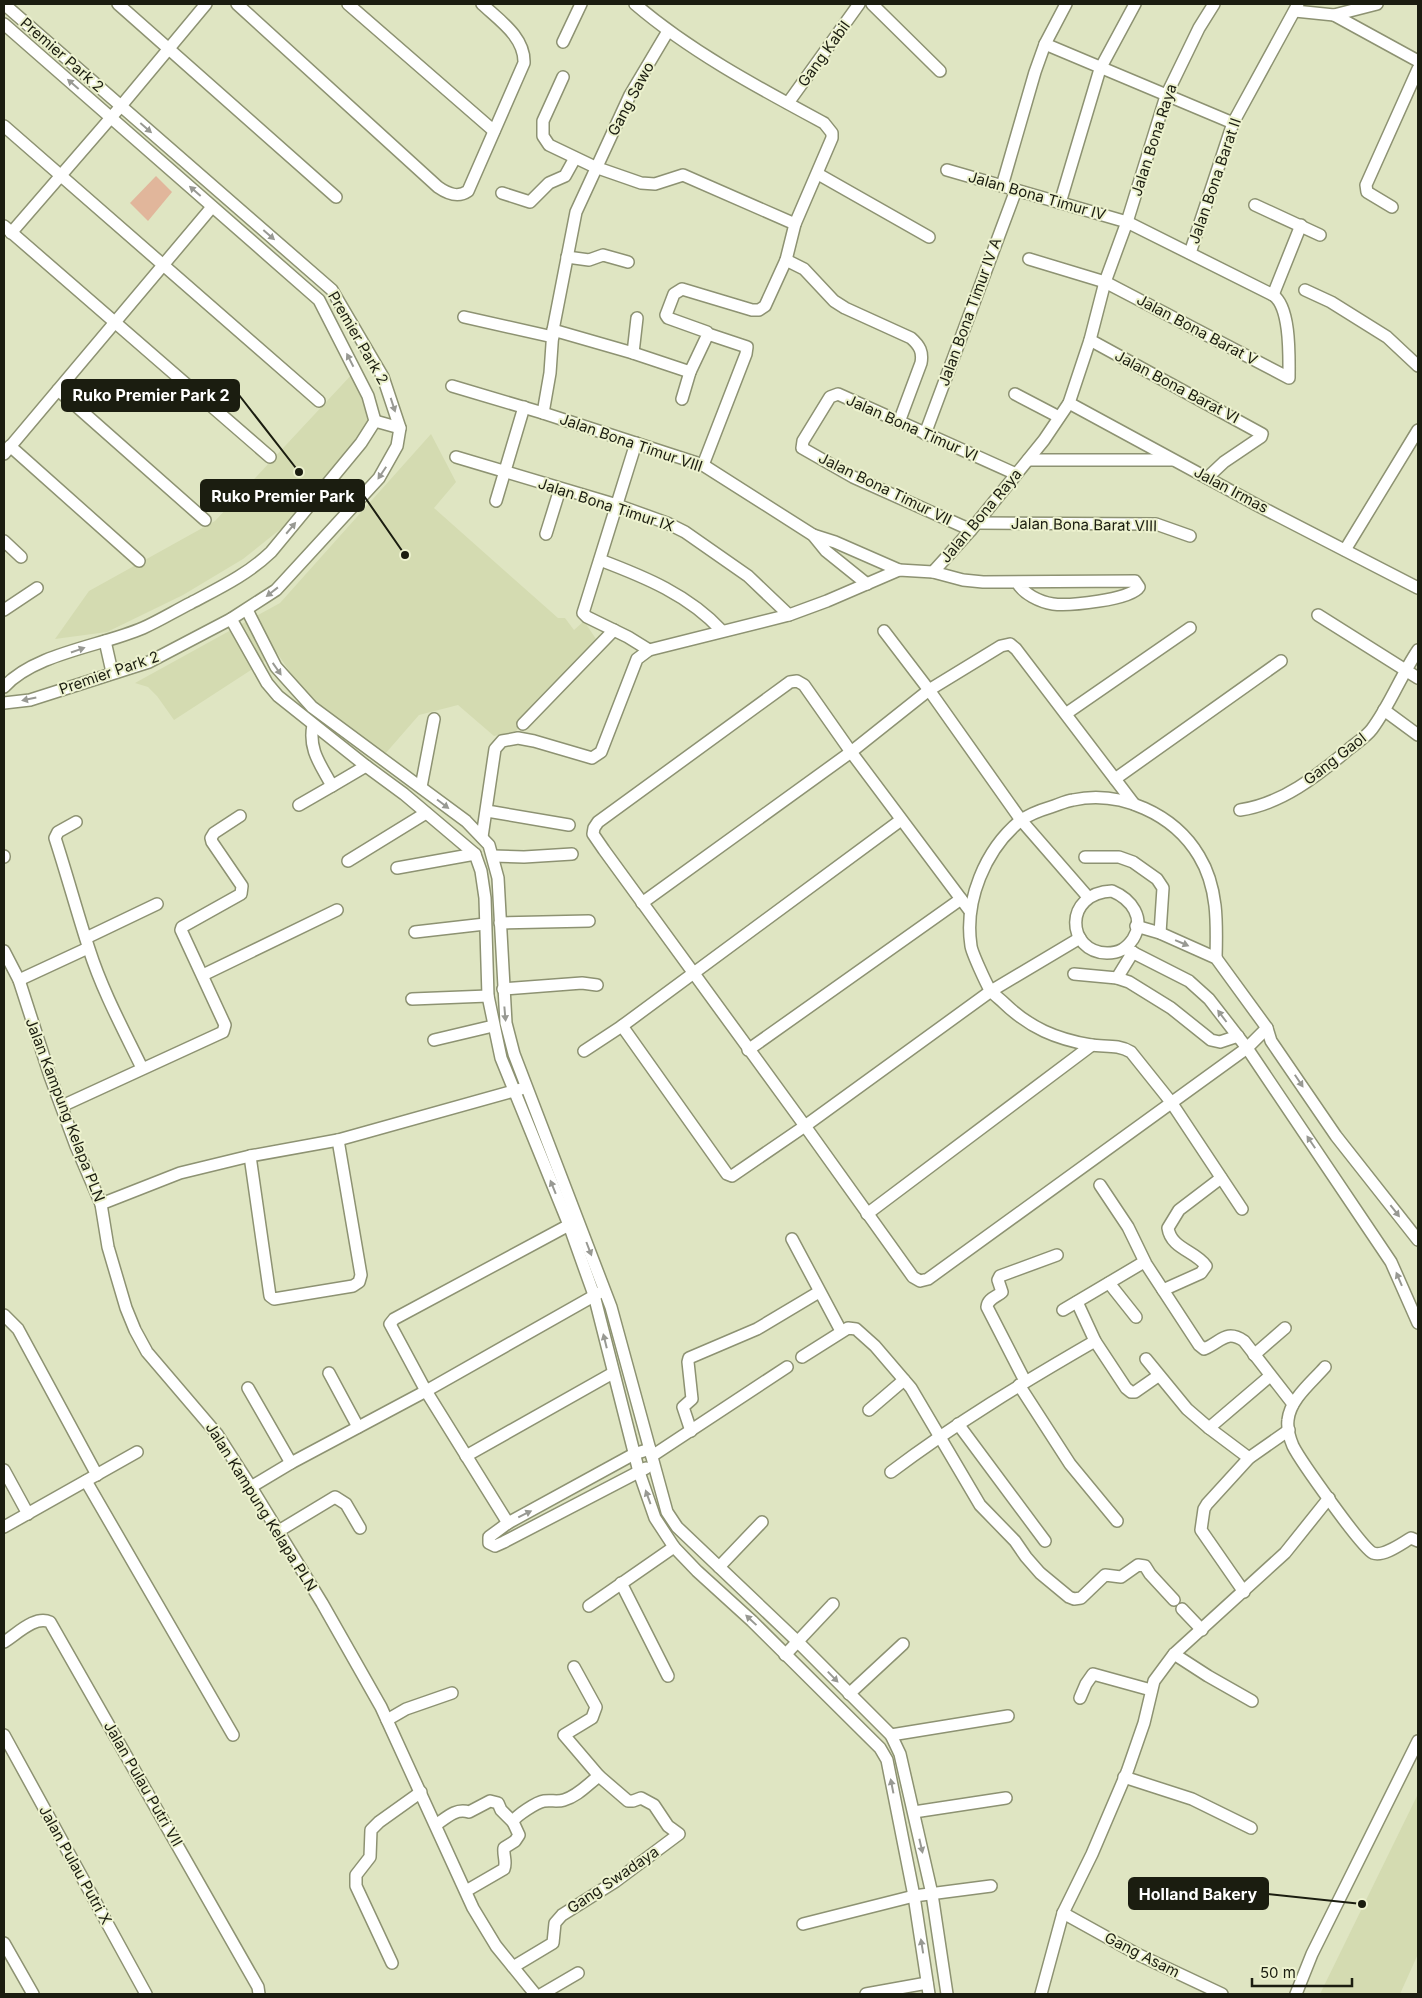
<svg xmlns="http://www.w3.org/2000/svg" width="1422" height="1998" font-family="Inter,sans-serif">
<rect width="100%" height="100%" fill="#dfe5c2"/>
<!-- built -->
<g fill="#d4dbb1">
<polygon points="355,371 373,400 371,432 302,512 243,559 183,595 107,632 55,639 89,591 215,521"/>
<polygon points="431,434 456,482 434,508 558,618 565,618 574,630 584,621 596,639 516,731 494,736 458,705 419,715 385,754 344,727 303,691 277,653 174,720 157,696 148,687 135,683 280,603"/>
<polygon points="1418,1794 1418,1954 1400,1994 1320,1994"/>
</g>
<!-- green -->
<polygon fill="#e1b69b" points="156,176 172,192 148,221 130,203"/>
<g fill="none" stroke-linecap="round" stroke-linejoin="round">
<!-- minor casing -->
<g stroke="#8d9272" stroke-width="14">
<g id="minor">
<polyline points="118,4 336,197"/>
<path d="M237,4L438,187C448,194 458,198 468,191L524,63C525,37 499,20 482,4"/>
<polyline points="348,4 494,131"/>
<path d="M635,4C691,52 759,88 824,123L832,133V138L795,224L786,260L765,306L759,310H752L682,289L674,294L666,315L668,318L707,332L708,334L690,372L682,399"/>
<polyline points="872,4 940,71"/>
<polyline points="1295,11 1334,15 1377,4"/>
<polyline points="1334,15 1418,61"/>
<path d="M4,24L319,300L368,396L375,421L361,443L271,552C247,575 219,588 191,603C175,611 159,621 143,628C102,646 35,653 4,687"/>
<polyline points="563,42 581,4"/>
<polyline points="1045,44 1233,123"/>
<polyline points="563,77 543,121 543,136 549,145 595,167 641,183 655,184 683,175 795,224"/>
<polyline points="788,103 859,4"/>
<polyline points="4,126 319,401"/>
<path d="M947,170L1127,222L1273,295C1291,307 1289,358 1289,378L1105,282L1029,259"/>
<polyline points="818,174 929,237"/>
<polyline points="1002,186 1035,72 1045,44 1066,4"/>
<polyline points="502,193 530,202 549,183 565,176 575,158"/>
<polyline points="1060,203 1100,69 1135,4"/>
<polyline points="1255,205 1320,235"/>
<polyline points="1392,207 1367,192 1366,185 1418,69"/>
<polyline points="4,226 270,457"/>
<polyline points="11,233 121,106 206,4"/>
<polyline points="1190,253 1233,123 1298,4"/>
<polyline points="567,257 589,260 603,255 628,262"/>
<path d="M786,260L804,269L834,301L845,308L911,338C920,346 923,352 921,363L899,422"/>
<polyline points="1305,290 1331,302 1387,337 1418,366"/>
<polyline points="1273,295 1301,225"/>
<polyline points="464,317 553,337"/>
<polyline points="553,330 633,353 690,372"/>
<polyline points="1090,340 1262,434 1261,437 1224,462 1207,478"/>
<polyline points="633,353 637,318"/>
<polyline points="452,386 543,413 703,465 813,535 826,551 867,584"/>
<polyline points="58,390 205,520"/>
<polyline points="1015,394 1059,417"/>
<polyline points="1069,403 1255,504 1418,588"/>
<polyline points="543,413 550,373 553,330 576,212 630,95 668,31"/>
<polyline points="375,421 400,428"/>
<polyline points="925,434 1016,190"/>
<polyline points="636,443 583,613 587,617 628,637 649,650"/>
<polyline points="10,446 139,561"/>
<polyline points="4,454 212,207"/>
<polyline points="456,457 617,505 667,523 685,532 748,576 789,615"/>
<polyline points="1028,460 1172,460"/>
<polyline points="703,465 746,354 747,347 708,334"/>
<polyline points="496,501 524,407"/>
<polyline points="977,523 1156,524 1190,536"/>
<polyline points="971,530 853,477 802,448 803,441 830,397 838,394 1016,474"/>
<polyline points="546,534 560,489"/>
<polyline points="813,535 835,542 899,570"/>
<polyline points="4,541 21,557"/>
<polyline points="1345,550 1418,430"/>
<path d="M600,560C645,577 689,595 722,631"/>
<path d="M933,572L963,580L983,582L1135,581L1139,587C1131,600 1068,606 1053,604C1040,602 1023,594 1017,582"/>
<polyline points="4,610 37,588"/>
<polyline points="247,610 276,667 312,707 466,821 489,845 498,878 506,1023 514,1054 611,1307 667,1512 677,1527 798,1642 891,1735 900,1754 932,1894 947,1994"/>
<polyline points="1318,615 1418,678"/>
<polyline points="231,619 267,683 278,696 366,766 404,794 475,854 481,871 485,898 488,996 501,1058 569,1225 594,1295 639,1472 655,1518 674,1547 697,1571 752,1621 880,1748 887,1760 914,1896 929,1994"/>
<polyline points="884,631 929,690 1021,820 1088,897"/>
<polyline points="105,641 112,672"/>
<polyline points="4,703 30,700 149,662 231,619 276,590 379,478 397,446 400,428 383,377 332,290 4,4"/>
<polyline points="1384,710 1418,735"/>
<polyline points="1067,713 1190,628"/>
<polyline points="523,724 614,630"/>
<polyline points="1115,779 1281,661"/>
<polyline points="332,786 366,766"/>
<polyline points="421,787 434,719"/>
<path d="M299,805L332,786C321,765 308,750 313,725"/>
<path d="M1240,810C1282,804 1317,776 1349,749C1356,743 1366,737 1372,729C1390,705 1401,675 1418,650"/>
<polyline points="487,811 569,825"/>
<path d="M76,822L58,832L55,838C67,875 77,912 89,949C102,990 123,1029 142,1068"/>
<polyline points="482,837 495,749 502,741 518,738 534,741 592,758 601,752 637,659 649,650 789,615 827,601 899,570 933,572 971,530 1044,440 1069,403 1090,340 1105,282 1127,222 1166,96 1199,28 1214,4"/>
<polyline points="493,856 524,857 572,854"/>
<polyline points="4,857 4,856"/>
<polyline points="1085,857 1119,857 1133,862 1157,879 1163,888 1160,933"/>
<polyline points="348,861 426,813"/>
<polyline points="397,868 475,854"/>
<path d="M1112,891C1131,899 1146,918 1133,939C1126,949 1119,953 1107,953C1066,952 1063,893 1112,891Z"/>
<polyline points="642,903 851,752 929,690 1001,646 1010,644 1016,649 1134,804"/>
<polyline points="970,911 851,752 804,685 797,681 790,682 598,822 594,828 593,834 604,850 805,1126 913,1277 920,1281 928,1279 1247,1048 1267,1028"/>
<polyline points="500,923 589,921"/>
<polyline points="1136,926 1160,933 1216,958 1267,1028 1271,1041 1336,1136 1418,1240"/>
<polyline points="415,932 485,924"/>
<polyline points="86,938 157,904"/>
<polyline points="1126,949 1189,981 1209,999 1247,1048 1391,1262 1418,1323"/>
<polyline points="4,951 19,980 50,1076 76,1146 101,1204 108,1247 126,1308 135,1330 147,1352 217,1434 251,1487 322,1603 381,1707 473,1908 496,1946 535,1994"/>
<path d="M1216,958C1217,923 1218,887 1199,856C1174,814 1121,790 1073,800C1065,801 1058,805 1051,807C1041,810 1028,815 1020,821C985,850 964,901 971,946C972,953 986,983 990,990C994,995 1000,999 1004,1003C1030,1028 1056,1039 1091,1045C1105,1047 1118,1044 1131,1052L1171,1102L1242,1209"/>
<polyline points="1074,974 1117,978 1129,982 1171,1008 1211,1040 1220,1042 1238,1036"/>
<polyline points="203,975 337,910"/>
<polyline points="1117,978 1133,952"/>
<polyline points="19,980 88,948"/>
<polyline points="503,989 582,983 597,985"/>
<polyline points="412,999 488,996"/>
<polyline points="622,1026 727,1174 732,1176 805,1126 991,991 1080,938"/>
<polyline points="434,1040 493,1026"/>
<polyline points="748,1050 961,899"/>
<polyline points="584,1051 622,1026 901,820"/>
<polyline points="62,1106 223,1032 225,1025 181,930 182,927 241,894 242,886 212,842 211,838 214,833 240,816"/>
<polyline points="250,1156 270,1296 274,1299 353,1286 359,1282 361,1275 338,1140"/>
<path d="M1100,1185L1128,1227L1146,1264L1199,1345L1204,1349C1221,1342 1226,1329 1244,1341L1293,1404"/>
<polyline points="101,1204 180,1173 250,1156 338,1140 521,1089"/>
<polyline points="867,1214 1092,1045"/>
<polyline points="792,1239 841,1331"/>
<polyline points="1109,1283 1136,1317"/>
<path d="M1163,1290L1201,1273L1206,1266C1196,1251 1171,1249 1168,1228L1179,1210L1221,1178"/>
<polyline points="1077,1302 1095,1341 1126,1388 1131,1392 1135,1392 1158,1376"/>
<polyline points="1063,1310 1144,1262"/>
<polyline points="4,1315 18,1329 97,1475"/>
<polyline points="1254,1355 1285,1328"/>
<polyline points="802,1357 848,1328 856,1329 875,1346 911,1388 980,1505 1015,1541 1026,1557 1040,1573 1069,1597 1074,1599 1081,1598 1105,1575 1121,1577 1138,1565 1145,1566 1150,1574 1174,1600"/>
<polyline points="1146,1359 1187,1409 1209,1428 1270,1376"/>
<path d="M1325,1367C1312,1382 1290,1399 1288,1420C1287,1428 1290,1439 1293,1446C1300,1460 1362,1548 1373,1553C1384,1557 1402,1543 1411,1538L1418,1541"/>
<polyline points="329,1373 358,1427"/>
<path d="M1025,1381L987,1307C988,1298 997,1297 1002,1292L998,1280L1000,1276L1057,1255"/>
<polyline points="1019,1385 1070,1464 1117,1521"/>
<polyline points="248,1388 291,1463"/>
<polyline points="869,1410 904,1380"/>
<polyline points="958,1424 1045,1541"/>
<polyline points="1209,1428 1249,1458"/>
<polyline points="691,1431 683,1407 692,1399 688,1362 689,1358 757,1329 819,1292"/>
<polyline points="466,1456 613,1373"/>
<polyline points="652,1456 787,1367"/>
<polyline points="646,1468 504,1542 495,1546 489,1543 489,1537 508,1523 634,1454 650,1449"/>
<polyline points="4,1470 28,1514"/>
<path d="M891,1472C956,1423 1024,1382 1095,1341"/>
<polyline points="86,1481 233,1735"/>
<polyline points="251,1487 291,1463 426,1391 599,1293"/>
<polyline points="508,1523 426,1391 390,1324 394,1319 569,1225"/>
<polyline points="4,1527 137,1452"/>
<polyline points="277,1532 335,1497 346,1504 360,1528"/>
<polyline points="719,1567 762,1522"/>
<polyline points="621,1583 668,1676"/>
<polyline points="1244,1592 1201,1530 1204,1509 1207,1504 1249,1458 1289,1430"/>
<polyline points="589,1606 674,1547"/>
<polyline points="1182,1609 1202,1630"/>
<path d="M4,1642C17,1634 35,1615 50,1622L258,1987L259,1994"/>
<polyline points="1174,1654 1208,1676 1252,1701"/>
<polyline points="785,1655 833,1604"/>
<polyline points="574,1667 596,1707 592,1718 564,1735 599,1776"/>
<polyline points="849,1694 903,1644"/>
<polyline points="1080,1698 1086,1684 1093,1674 1151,1690"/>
<polyline points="387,1720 406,1709 452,1693"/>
<polyline points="4,1735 146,1994"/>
<polyline points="891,1735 1008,1716"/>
<polyline points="1124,1777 1192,1799 1251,1828"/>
<polyline points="914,1812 1006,1798"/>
<path d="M436,1825C447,1817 456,1808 469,1812L490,1801L498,1803L501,1810L513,1822"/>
<path d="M466,1891L504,1869C507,1862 503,1856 504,1848L515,1841L519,1835L513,1822C515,1816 537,1802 544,1801C551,1800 558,1802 564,1800C578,1796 588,1784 599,1776L628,1801H633L641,1798L654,1805L668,1826L679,1834L616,1881L562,1915L555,1923L553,1943L513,1967"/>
<polyline points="1063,1913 1137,1954 1222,1994"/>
<polyline points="803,1924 914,1896 991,1886"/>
<polyline points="4,1943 33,1994"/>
<polyline points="392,1963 356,1886 356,1875 370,1857 371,1830 379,1822 421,1792"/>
<polyline points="542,1994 578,1973"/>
<polyline points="866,1994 927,1983"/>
<polyline points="1041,1994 1063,1913 1092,1854 1127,1772 1144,1723 1154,1681 1174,1654 1285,1553 1329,1498"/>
<polyline points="1296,1994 1312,1954 1418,1741"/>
</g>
</g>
<!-- minor -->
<use href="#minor" stroke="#fff" stroke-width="11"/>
</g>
<!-- one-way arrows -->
<defs><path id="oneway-solid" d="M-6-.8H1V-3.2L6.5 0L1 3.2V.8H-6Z" transform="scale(1.25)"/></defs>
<g fill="#989993">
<use href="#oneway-solid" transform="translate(73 84) rotate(-139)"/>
<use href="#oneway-solid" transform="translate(146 128) rotate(41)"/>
<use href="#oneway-solid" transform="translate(195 191) rotate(-139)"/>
<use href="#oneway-solid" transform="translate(269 235) rotate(41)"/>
<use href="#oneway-solid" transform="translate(350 360) rotate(-117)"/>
<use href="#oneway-solid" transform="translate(393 405) rotate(72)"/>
<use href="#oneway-solid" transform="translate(382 473) rotate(124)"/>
<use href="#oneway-solid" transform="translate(291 528) rotate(-50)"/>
<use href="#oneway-solid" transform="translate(272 592) rotate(142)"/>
<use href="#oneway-solid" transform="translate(78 650) rotate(-19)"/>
<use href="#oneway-solid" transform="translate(277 669) rotate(55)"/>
<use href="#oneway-solid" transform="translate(29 699) rotate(168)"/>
<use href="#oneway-solid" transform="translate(443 804) rotate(37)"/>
<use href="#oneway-solid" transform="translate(1182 943) rotate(23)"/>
<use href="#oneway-solid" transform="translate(505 1014) rotate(85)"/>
<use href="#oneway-solid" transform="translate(1222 1016) rotate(-127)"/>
<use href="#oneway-solid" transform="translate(1299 1081) rotate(56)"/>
<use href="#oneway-solid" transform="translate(1311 1142) rotate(-124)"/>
<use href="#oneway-solid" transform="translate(553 1187) rotate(-112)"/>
<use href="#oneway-solid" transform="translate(1395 1211) rotate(52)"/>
<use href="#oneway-solid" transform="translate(589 1249) rotate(69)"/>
<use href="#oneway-solid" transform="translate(1399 1279) rotate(-113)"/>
<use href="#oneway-solid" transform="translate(605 1341) rotate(-104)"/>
<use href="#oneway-solid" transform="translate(648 1497) rotate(-110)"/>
<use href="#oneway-solid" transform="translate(525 1514) rotate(-26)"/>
<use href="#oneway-solid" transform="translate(751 1620) rotate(-137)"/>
<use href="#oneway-solid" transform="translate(833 1677) rotate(46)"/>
<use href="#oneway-solid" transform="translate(892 1786) rotate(-101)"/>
<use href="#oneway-solid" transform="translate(921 1846) rotate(77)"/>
<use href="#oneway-solid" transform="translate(922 1946) rotate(-99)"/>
</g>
<g text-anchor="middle" stroke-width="4" stroke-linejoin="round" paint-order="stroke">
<!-- street labels -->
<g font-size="15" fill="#1b1d10" stroke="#edf2cf">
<text transform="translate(824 54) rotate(-54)" y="5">Gang Kabil</text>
<text transform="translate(62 55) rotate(41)" y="5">Premier Park 2</text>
<text transform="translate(631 99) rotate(-62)" y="5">Gang Sawo</text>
<text transform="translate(1154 140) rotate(-72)" y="5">Jalan Bona Raya</text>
<text transform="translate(1215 181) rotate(-71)" y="5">Jalan Bona Barat II</text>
<text transform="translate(1037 196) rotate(16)" y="5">Jalan Bona Timur IV</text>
<text transform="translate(970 312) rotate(-70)" y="5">Jalan Bona Timur IV A</text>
<text transform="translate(1197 330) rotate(28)" y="5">Jalan Bona Barat V</text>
<text transform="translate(358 338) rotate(60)" y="5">Premier Park 2</text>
<text transform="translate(1177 387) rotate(28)" y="5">Jalan Bona Barat VI</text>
<text transform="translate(912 428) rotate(24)" y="5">Jalan Bona Timur VI</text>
<text transform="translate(631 443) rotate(19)" y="5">Jalan Bona Timur VIII</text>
<text transform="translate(885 489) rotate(26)" y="5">Jalan Bona Timur VII</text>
<text transform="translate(1231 490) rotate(28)" y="5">Jalan Irmas</text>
<text transform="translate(606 505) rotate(18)" y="5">Jalan Bona Timur IX</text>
<text transform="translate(981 516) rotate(-50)" y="5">Jalan Bona Raya</text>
<text transform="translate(1084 525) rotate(1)" y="5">Jalan Bona Barat VIII</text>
<text transform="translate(109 673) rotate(-19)" y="5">Premier Park 2</text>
<text transform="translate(1335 759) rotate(-38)" y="5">Gang Gaol</text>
<text transform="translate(65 1110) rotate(69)" y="5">Jalan Kampung Kelapa PLN</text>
<text transform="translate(261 1507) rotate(58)" y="5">Jalan Kampung Kelapa PLN</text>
<text transform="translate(143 1784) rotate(60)" y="5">Jalan Pulau Putri VII</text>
<text transform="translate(75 1865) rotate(61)" y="5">Jalan Pulau Putri X</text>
<text transform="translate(613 1880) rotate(-34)" y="5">Gang Swadaya</text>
<text transform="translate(1142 1955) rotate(27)" y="5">Gang Asam</text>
</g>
</g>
<!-- callouts -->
<path fill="none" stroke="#1b1d10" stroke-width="2" d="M299 472L239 395M405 555L364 496M1362 1904L1268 1894"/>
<g fill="#1b1d10" stroke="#edf2cf" stroke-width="2">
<circle cx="299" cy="472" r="5"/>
<circle cx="405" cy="555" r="5"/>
<circle cx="1362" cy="1904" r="5"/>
</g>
<g fill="#1b1d10" stroke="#1b1d10" stroke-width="2">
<rect x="62" y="380" width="177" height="31" rx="5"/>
<rect x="201" y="480" width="163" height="31" rx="5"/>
<rect x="1129" y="1878" width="139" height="31" rx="5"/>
</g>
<g font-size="16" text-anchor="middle" font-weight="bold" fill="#fff">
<text x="151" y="401">Ruko Premier Park 2</text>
<text x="283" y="502">Ruko Premier Park</text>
<text x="1198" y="1900">Holland Bakery</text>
</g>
<!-- border -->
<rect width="1422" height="1998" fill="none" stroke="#1b1d10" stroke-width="10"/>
<!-- scale -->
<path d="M1252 1978v8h100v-8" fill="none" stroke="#1b1d10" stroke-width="2.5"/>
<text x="1260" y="1978" font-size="15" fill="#1b1d10" stroke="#edf2cf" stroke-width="4" paint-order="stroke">50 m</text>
</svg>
